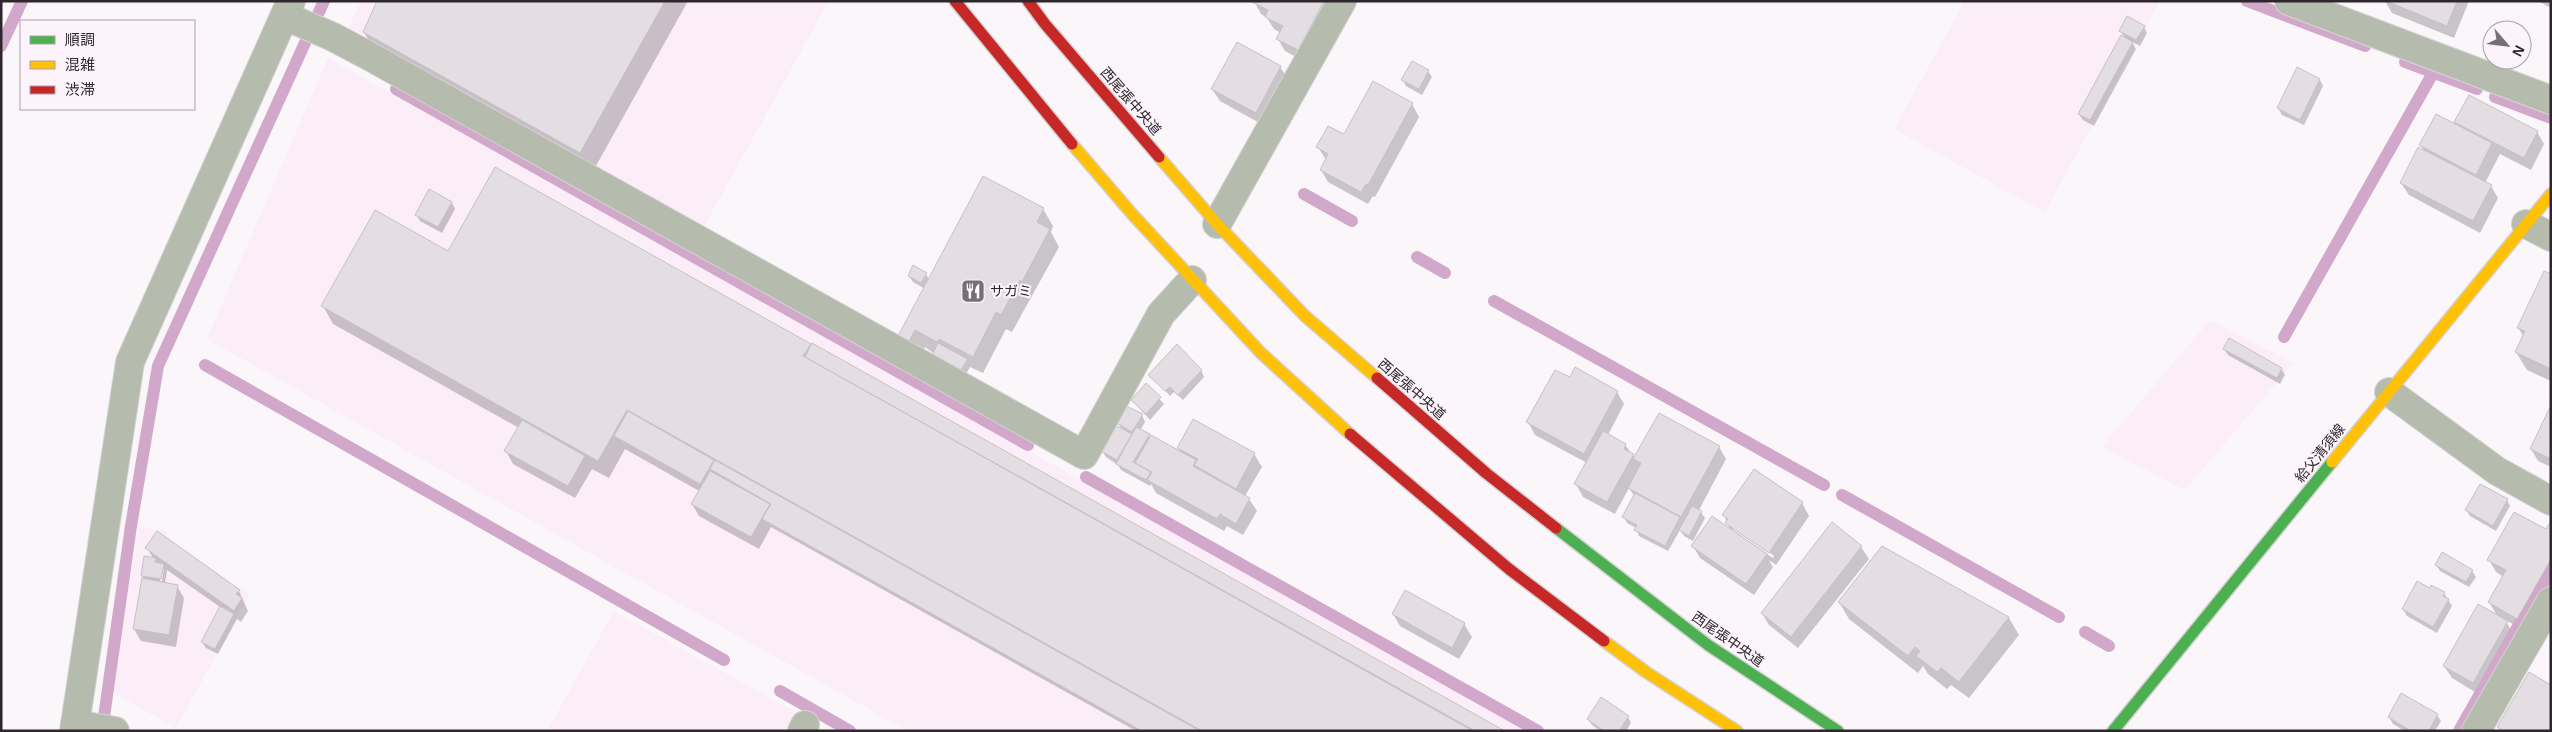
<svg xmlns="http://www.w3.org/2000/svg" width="2552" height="732" font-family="Helvetica,'Noto Sans JP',sans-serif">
<rect width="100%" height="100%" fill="#faf6f9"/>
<!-- built -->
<g fill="#fceef9">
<polygon points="361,1 829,1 702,230 346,32"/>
<polygon points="1965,1 2160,1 2045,212 1894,129"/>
<polygon points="328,58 1528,731 908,731 207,339"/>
<polygon points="2210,320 2293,363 2185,490 2102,447"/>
<polygon points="139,527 166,531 166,535 249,595 176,728 112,692"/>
<polygon points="614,611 799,714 790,731 547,731"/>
</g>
<!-- shadow -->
<g fill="#0003" fill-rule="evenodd">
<polygon points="378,1 688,1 592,173 376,53 364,32"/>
<polygon points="1254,1 1338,1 1305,62 1285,51 1278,39 1281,33 1274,29 1267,18 1261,14"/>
<polygon points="2385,1 2469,1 2454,38 2392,13"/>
<polygon points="2538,1 2551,1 2551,8"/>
<polygon points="2144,27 2147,33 2140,46 2131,41 2136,49 2094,126 2083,120 2079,114 2125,39 2121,31"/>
<polygon points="1280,67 1288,79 1263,125 1220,101 1212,89"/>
<polygon points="1428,71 1432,77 1422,95 1406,86 1403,80"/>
<polygon points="2320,80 2323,86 2304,125 2282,115 2278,108"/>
<polygon points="2469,96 2537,132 2544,144 2531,170 2500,154 2485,183 2491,186 2498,198 2480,233 2409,195 2401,183 2424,151 2421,145 2454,124"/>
<polygon points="1412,104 1419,117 1375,197 1373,196 1368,204 1328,182 1321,170 1326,160 1318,147"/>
<polygon points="430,191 452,203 455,209 442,233 420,221 416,214"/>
<polygon points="1043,209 1053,226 1051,232 1059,247 1012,332 1006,329 983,373 970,367 965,376 925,347 919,358 900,336 925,289 913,282 909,276 926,274 929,280"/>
<polygon points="449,252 810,345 1503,731 1136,731 771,527 759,549 699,516 692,504 699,491 625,449 609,478 592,469 575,498 513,464 506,451 519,428 333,324 323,306"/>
<polygon points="2551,276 2551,381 2527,370 2516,352 2524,337 2518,328"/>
<polygon points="2224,349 2281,368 2285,375 2280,384 2228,355"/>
<polygon points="1201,370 1204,377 1183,400 1174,392 1170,396 1150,375"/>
<polygon points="1570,379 1617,392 1624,404 1608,435 1625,445 1635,458 1719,447 1726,459 1699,510 1705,518 1693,541 1684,536 1680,530 1668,551 1639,536 1636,528 1627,523 1624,517 1635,497 1629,488 1615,514 1583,497 1576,484 1587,463 1535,435 1528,422"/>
<polygon points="1146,385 1164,404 1150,420 1132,400"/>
<polygon points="2551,408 2551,467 2538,461 2531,449"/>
<polygon points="1142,415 1145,422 1140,431 1182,454 1179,448 1254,454 1262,467 1245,496 1249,499 1257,511 1243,535 1227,526 1224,531 1156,493 1151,484 1150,486 1121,470 1118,465 1106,457 1102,451 1122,430 1118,423"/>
<polygon points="2507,500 2510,506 2496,531 2470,516 2466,510"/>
<path d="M1802,503L1809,516L1776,565L1769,560L1773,567L1754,595L1700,558L1693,546L1731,531L1724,515ZM1733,527L1774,556L1773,558L1733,530Z"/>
<polygon points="2551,523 2551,583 2525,630 2505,620 2514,635 2480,695 2452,678 2444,666 2498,617 2489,602 2504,577 2496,572 2489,560 2547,531"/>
<polygon points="1861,547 1869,559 1798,648 1769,625 1762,613"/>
<path d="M147,548L239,591L248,611L241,622L237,619L218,654L206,648L202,642L220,607L167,570L165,583L177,586L184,598L176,647L141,641L134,629L145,580L142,576L153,558ZM162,569H164L161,586L159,585Z"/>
<polygon points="1882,548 2009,618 2019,635 1969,698 1951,685 1947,689 1928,674 1923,666 1918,673 1849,619 1839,602"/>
<polygon points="2436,565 2472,571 2476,577 2469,587 2440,571"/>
<polygon points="2430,590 2444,593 2452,606 2437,633 2407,616 2403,609"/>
<polygon points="1393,614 1464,624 1472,637 1459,659 1400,626"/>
<polygon points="2437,715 2441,721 2435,731 2405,731 2393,724 2389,717"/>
<polygon points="1628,717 1631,723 1626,731 1600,731 1592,725 1588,719"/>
</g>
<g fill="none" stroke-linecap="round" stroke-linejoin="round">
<!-- stream -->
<g stroke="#d1a8c9" stroke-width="12">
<polyline points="2247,1 2365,46"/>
<polyline points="1,46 22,1"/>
<polyline points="2405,62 2477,89"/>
<polyline points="396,89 1028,445"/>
<polyline points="2495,97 2551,118"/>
<polyline points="1304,194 1352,221"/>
<polyline points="1417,257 1445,273"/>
<polyline points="1494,301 1824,485"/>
<polyline points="2284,337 2433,73"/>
<polyline points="205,365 724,660"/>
<polyline points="1086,477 1538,731"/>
<polyline points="1842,495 2059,617"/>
<polyline points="2085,632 2109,646"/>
<polyline points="780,691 850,731"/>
<polyline points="102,731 131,526 158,366 324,1"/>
<polyline points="2459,731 2551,568"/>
</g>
</g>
<!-- building -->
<g fill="#e4dee3" stroke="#c6c1c5">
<polygon points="377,1 665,1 580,153 363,32"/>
<polygon points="1324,1 1298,50 1276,39 1283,26 1265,17 1268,10 1252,2"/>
<polygon points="2386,1 2457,1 2447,26"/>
<polygon points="2127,16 2145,26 2136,40 2119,31"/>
<polygon points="2121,35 2133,42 2090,120 2078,114"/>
<polygon points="1237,42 1281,66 1256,113 1211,89"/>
<polygon points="1412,61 1429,70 1419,89 1401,80"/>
<polygon points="2297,67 2320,79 2300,120 2277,108"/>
<polygon points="1373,81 1413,103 1368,185 1366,184 1361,192 1320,170 1328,154 1316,147 1328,126 1344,134"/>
<polygon points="2469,95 2538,131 2524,158 2454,122"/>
<polygon points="2436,114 2492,143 2476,175 2419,145"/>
<polygon points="2418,147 2492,185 2473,221 2400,183"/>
<polygon points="495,167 811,344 803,356 1473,731 1202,731 627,410 598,461 321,306 375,210 448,251"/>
<polygon points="983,176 1044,208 1037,222 1050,229 1022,282 1020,280 1001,315 996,312 973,357 939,339 937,342 915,330 909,341 898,336"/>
<polygon points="429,189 452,202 438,227 415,215"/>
<polygon points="913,265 927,273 921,283 908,276"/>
<polygon points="2544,271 2551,274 2551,369 2515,352 2525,331 2517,328"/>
<polygon points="2229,338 2282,368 2277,378 2223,349"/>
<polygon points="812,343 1505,731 1475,731 805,357"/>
<polygon points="938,343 968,359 961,370 932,355"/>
<polygon points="1177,344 1202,370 1178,395 1170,387 1165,391 1148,375"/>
<polygon points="1575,367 1618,391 1584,454 1526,422 1555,370 1570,377"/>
<polygon points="1146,383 1161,397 1146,414 1131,400"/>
<polygon points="2551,405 2551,459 2530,449"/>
<polygon points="1126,406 1143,414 1132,432 1117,423"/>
<polygon points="628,411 714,460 700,484 614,436"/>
<polygon points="1659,413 1720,446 1681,517 1628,488 1641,463 1633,459"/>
<polygon points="1193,419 1255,453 1236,489 1194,465 1198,459 1177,448"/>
<polygon points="522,420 585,456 568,486 504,451"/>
<polygon points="1115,425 1132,434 1117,460 1101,451"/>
<polygon points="1136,427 1150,434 1133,462 1151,472 1146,480 1116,464"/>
<polygon points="1603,431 1626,444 1624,449 1634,454 1607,502 1574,484"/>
<polygon points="1151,435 1196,460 1193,466 1250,498 1236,524 1220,514 1217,519 1147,480 1152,472 1135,463"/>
<polygon points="715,460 1200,731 1142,731 762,519 771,504 710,469"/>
<polygon points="1754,469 1803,502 1769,553 1725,523 1728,519 1722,515"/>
<polygon points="710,471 770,504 751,537 691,504"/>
<polygon points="2480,484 2508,499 2493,526 2465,510"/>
<polygon points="1635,493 1680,517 1665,546 1634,530 1637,525 1622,517"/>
<polygon points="1692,506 1702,511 1689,536 1679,530"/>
<polygon points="2514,512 2546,529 2551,521 2551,559 2517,619 2488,602 2506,570 2487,560"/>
<polygon points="1712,516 1767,554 1746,584 1691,546"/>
<polygon points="1832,522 1862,546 1791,637 1761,613"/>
<polygon points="157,531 240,590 236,594 242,598 234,611 145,548"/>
<polygon points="1882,546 2009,617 1959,682 1941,668 1937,672 1916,656 1920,651 1915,647 1908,656 1838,602"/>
<polygon points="2442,552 2473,570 2466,582 2435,565"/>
<polygon points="144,556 156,558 155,562 164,564 161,579 141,576"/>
<polygon points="142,578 178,585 169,635 133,629"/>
<polygon points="2417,581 2430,588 2431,585 2445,592 2443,596 2449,599 2433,627 2402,609"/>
<polygon points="1405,590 1465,623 1452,648 1392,614"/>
<polygon points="2478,604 2508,621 2473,683 2443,666"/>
<polygon points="220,606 234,614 215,649 201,642"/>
<polygon points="2529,672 2551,685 2551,731 2504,731 2497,727"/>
<polygon points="2401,693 2438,714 2429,731 2411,731 2388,717"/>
<polygon points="1601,697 1629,716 1619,731 1604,731 1587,719"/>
</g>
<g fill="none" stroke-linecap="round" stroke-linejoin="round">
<!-- street casing -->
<g stroke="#d5d2d4" stroke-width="30">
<g id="street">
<polyline points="2289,1 2551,100"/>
<polyline points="285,16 333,37 369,56 1084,455 1161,314 1192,280"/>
<polyline points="1217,224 1342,1"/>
<polyline points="2526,224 2551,237"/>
<polyline points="2389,392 2497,471 2551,501"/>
<polyline points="75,724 115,731"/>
<polyline points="74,731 130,362 291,1"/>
<polyline points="802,731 805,725"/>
<polyline points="2476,731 2551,601"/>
</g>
</g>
<!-- fast casing -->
<g stroke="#d5d2d4" stroke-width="14">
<g id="fast">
<polyline points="1556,528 1708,645 1838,731"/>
<polyline points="2113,731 2332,462"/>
</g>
</g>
<!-- slow casing -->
<g stroke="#d5d2d4" stroke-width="14">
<g id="slow">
<polyline points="1072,144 1133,215 1261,353 1350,434"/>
<polyline points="1159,157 1217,224 1305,316 1377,378"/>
<polyline points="2332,462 2551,194"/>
<polyline points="1604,641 1646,672 1737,731"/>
</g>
</g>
<!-- jam casing -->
<g stroke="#d5d2d4" stroke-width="14">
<g id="jam">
<polyline points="955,1 1072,144"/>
<polyline points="1028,1 1045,24 1159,157"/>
<polyline points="1377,378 1486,473 1556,528"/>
<polyline points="1350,434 1509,569 1604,641"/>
</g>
</g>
<!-- street -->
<use href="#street" stroke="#b5bbad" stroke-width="28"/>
<!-- fast -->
<use href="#fast" stroke="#4caf50" stroke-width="11"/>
<!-- slow -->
<use href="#slow" stroke="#ffc107" stroke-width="11"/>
<!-- jam -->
<use href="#jam" stroke="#c62828" stroke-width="11"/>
</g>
<!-- icons -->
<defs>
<g id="restaurant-square" transform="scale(1.25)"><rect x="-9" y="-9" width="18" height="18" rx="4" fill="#766f74" stroke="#fcf4fa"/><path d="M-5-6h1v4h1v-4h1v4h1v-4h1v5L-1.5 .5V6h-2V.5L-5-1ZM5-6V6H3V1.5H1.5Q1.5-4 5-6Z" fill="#fff"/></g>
</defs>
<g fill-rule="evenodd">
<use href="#restaurant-square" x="973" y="291"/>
</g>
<g text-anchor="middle" stroke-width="4" stroke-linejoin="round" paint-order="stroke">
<!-- street labels -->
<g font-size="14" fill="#2f272d" stroke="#fcf4fa">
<text transform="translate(1131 101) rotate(49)" y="5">西尾張中央道</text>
<text transform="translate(1412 389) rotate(41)" y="5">西尾張中央道</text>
<text transform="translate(2320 453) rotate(-51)" y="5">給父清須線</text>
<text transform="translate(1728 639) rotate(35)" y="5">西尾張中央道</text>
</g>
<!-- poi labels -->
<g font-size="14" fill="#2f272d" stroke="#fcf4fa" text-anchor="start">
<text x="990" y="296">サガミ</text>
</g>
</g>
<!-- border -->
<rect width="2552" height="732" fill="none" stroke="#2f272d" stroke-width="5"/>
<!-- legend -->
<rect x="20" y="20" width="175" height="90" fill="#fcf4fa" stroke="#aaa2a8"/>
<rect x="30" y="36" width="25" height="8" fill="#4caf50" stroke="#aaa2a8"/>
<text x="65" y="45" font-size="15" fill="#2f272d">順調</text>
<rect x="30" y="61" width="25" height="8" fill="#ffc107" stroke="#aaa2a8"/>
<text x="65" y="70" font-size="15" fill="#2f272d">混雑</text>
<rect x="30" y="86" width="25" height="8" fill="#c62828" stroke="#aaa2a8"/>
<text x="65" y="95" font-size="15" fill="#2f272d">渋滞</text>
<!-- north arrow -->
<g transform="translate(2507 45) rotate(118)"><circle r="24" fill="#fcf4fa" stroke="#aaa2a8"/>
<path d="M0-4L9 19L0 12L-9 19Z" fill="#766f74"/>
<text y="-8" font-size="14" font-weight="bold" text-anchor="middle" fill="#2f272d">N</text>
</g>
</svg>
